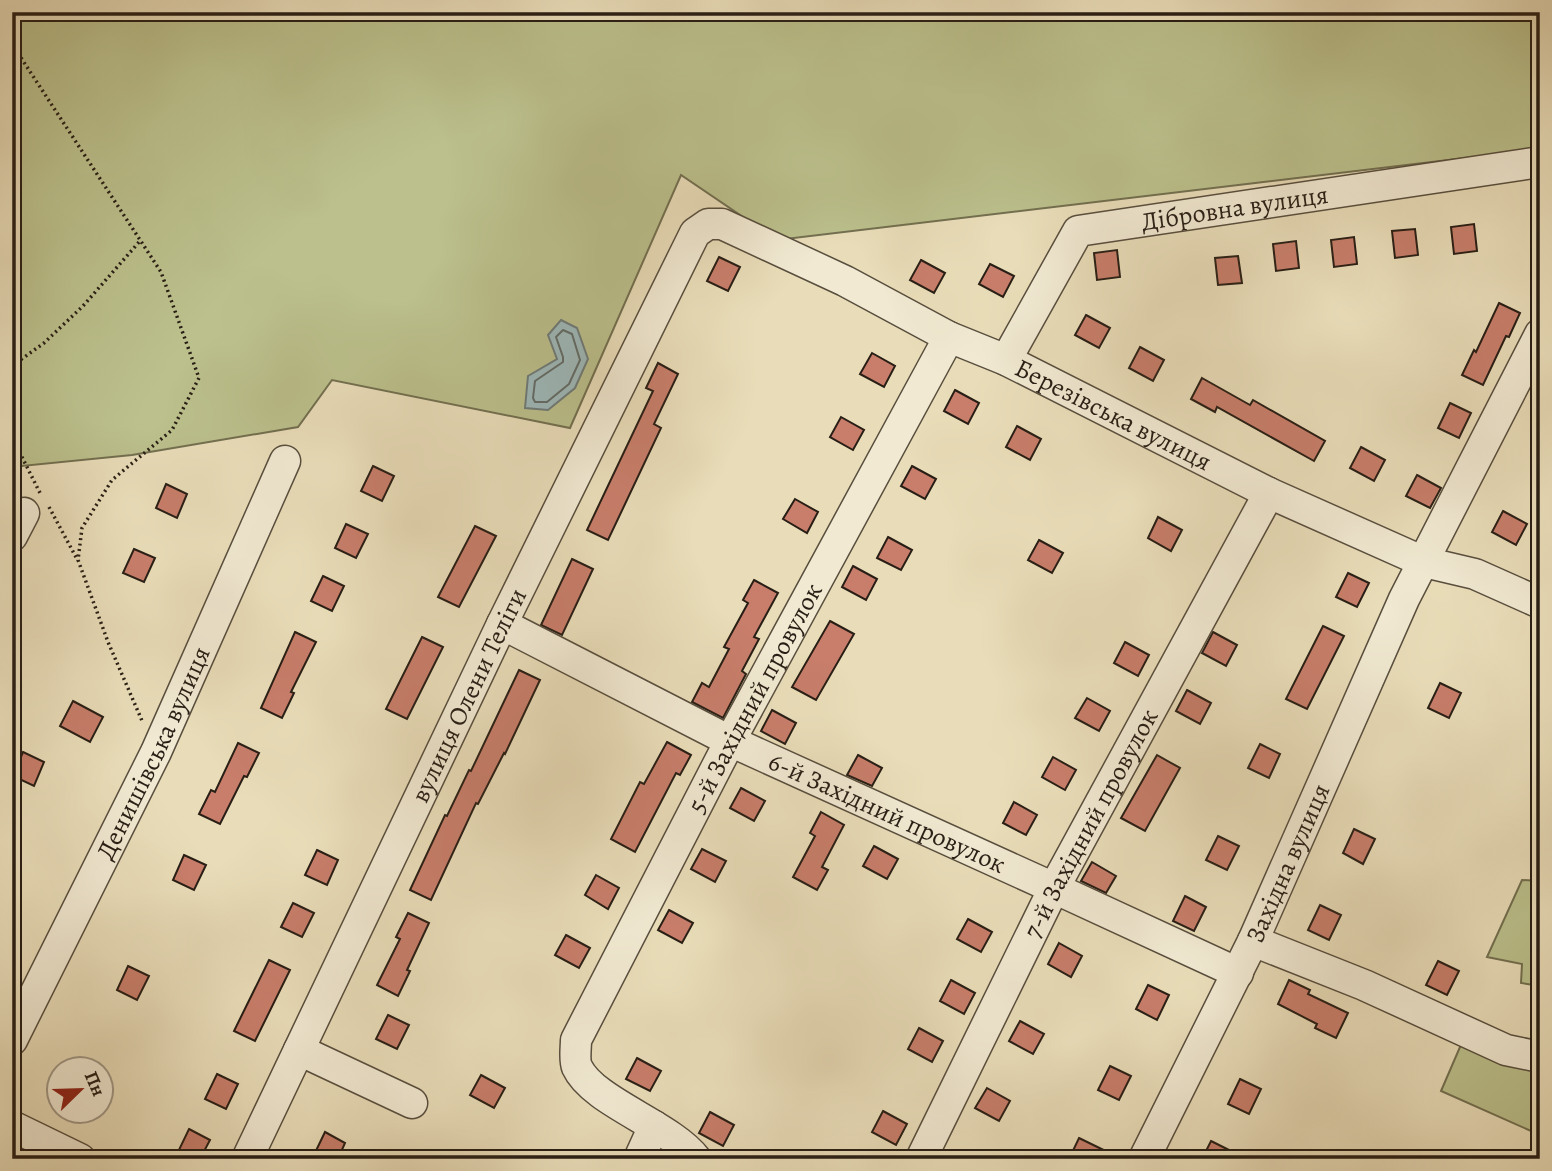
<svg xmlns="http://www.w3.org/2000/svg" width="1552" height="1171" font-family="Alegreya,serif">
<rect width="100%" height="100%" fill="#e9ddb9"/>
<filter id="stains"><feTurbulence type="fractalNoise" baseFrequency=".00286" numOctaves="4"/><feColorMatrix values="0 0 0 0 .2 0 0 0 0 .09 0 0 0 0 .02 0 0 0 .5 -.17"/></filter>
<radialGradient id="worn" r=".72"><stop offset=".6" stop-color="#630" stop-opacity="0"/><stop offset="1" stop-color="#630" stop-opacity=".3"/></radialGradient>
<!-- green -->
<g fill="#bbc08c" stroke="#726f50" stroke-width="2">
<polygon points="12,12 1540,12 1540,149 777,240 681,175 570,428 332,380 298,427 132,455 12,467"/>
<polygon points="1522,880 1540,881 1540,986 1521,983 1522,964 1487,957"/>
<polygon points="1463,1040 1540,1067 1540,1135 1441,1091"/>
</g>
<!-- water -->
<polygon fill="#9db9bb" stroke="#6e7b79" stroke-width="2" points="561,320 577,328 588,359 575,388 548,410 525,408 528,376 557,359 548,335"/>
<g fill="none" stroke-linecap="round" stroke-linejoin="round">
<!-- shore -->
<polygon stroke="#626c68" stroke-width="2" points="563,330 572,334 580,360 569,384 547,402 535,402 533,398 535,381 563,362 563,357 556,337"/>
</g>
<!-- building -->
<g fill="#c87e6b" stroke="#281e15" stroke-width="2">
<polygon points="1474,224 1477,251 1454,254 1451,227"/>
<polygon points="1415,229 1418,255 1395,258 1392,231"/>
<polygon points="1354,237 1357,264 1334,267 1331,240"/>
<polygon points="1296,241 1299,268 1276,271 1273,244"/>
<polygon points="1117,250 1120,277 1097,280 1094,253"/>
<polygon points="1238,256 1242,283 1218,285 1215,258"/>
<polygon points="719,257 740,267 728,291 707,281"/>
<polygon points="921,260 945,273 934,293 910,280"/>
<polygon points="990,264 1014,276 1003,297 979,284"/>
<polygon points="1499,303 1520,313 1509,337 1506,336 1483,385 1462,375 1474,350 1476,352"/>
<polygon points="1086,315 1110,328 1099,348 1075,335"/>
<polygon points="1140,347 1164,360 1153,381 1129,368"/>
<polygon points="872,353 895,366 884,387 860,374"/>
<polygon points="658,363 678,374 654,424 661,428 608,540 587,530 653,391 646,388"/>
<polygon points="1202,378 1250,405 1253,400 1325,441 1314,461 1217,407 1215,412 1191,399"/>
<polygon points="955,390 979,403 968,424 944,411"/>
<polygon points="1450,403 1471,413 1459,438 1438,428"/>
<polygon points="841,417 864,430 853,450 830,437"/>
<polygon points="1017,426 1041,439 1030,460 1006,447"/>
<polygon points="1361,447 1385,460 1374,481 1350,468"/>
<polygon points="373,466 394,476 382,501 361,491"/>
<polygon points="912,466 936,479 925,499 901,486"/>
<polygon points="1417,475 1441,488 1430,508 1406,496"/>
<polygon points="166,484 187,494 177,518 156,508"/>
<polygon points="795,499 818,512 807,533 783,519"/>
<polygon points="1503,511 1527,524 1516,545 1492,532"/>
<polygon points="1158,517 1182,530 1171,551 1148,538"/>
<polygon points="346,524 368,534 356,558 335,548"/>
<polygon points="475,526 496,536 459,607 438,597"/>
<polygon points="888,537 912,550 901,570 877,558"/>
<polygon points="1039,540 1063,553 1052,573 1028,560"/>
<polygon points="134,549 155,558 144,582 123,573"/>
<polygon points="572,559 593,569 562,635 541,625"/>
<polygon points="853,566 877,579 866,600 842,587"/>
<polygon points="1348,573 1369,583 1357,607 1336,597"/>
<polygon points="323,576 344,586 332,611 311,601"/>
<polygon points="754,580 778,593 754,637 759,639 742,671 746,674 723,718 692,702 702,683 709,687 729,649 724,647 748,603 743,600"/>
<polygon points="830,621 854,634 816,700 792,687"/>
<polygon points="1323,626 1344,636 1307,709 1286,699"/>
<polygon points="295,632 316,642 291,692 294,693 282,718 261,708"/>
<polygon points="1213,632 1237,645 1226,666 1202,653"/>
<polygon points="422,637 443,647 407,719 386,709"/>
<polygon points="1125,642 1149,655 1138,676 1114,663"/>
<polygon points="519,670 540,680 505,754 504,753 478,804 476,803 431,900 410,890 445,815 447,816 469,770 471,771"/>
<polygon points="1440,683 1461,693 1449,718 1428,708"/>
<polygon points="1187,690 1211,703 1200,724 1176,711"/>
<polygon points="1087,698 1110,711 1099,731 1075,718"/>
<polygon points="73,701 103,717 90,742 60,726"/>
<polygon points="772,710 796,723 785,744 761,731"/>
<polygon points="667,742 691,755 680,775 676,773 635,852 611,839 640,782 644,784"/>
<polygon points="238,743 259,753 247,777 244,776 220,824 199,814 211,790 215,792"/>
<polygon points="1260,744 1280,754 1269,778 1248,768"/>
<polygon points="23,752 44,762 34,786 13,776"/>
<polygon points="858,755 882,768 872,786 847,775"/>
<polygon points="1157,755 1180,768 1145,831 1121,818"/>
<polygon points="1053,757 1076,770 1065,790 1042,777"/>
<polygon points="741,788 765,801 754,821 730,808"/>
<polygon points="1014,802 1037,815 1026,835 1003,823"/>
<polygon points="821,812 844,825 822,867 828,870 817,890 793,877 815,836 810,833"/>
<polygon points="1354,829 1375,839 1363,864 1343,853"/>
<polygon points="1218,836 1239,846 1227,870 1206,860"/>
<polygon points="874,846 898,859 887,879 863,866"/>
<polygon points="702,849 726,861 715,882 691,869"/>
<polygon points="317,850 338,860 327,885 305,875"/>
<polygon points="184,855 206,865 194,890 173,880"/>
<polygon points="1092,862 1116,876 1106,893 1081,881"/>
<polygon points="596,875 619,888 608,909 585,895"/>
<polygon points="1185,896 1206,907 1194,931 1173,921"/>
<polygon points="293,903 314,913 302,937 281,927"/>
<polygon points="1320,905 1341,915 1329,940 1308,930"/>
<polygon points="669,910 693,923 682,943 658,930"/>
<polygon points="408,913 429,923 407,970 410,971 398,996 377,985 400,939 396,937"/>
<polygon points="968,919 992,932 981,952 957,939"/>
<polygon points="566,935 590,948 579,968 555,955"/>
<polygon points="1059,943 1082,956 1071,977 1048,964"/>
<polygon points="269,960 290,970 255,1041 234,1031"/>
<polygon points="1438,961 1459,971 1447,995 1426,985"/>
<polygon points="128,966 149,976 137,1000 117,990"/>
<polygon points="951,980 975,993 964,1014 940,1001"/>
<polygon points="1289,980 1310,990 1308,994 1348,1013 1336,1038 1315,1028 1317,1024 1278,1004"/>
<polygon points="1148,985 1169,995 1157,1020 1136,1009"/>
<polygon points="388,1015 409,1025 397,1049 376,1039"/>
<polygon points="1020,1021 1044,1034 1033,1054 1009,1041"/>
<polygon points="919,1028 943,1041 932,1062 908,1049"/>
<polygon points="637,1058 661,1071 650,1091 626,1079"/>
<polygon points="1110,1066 1131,1076 1119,1100 1098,1090"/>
<polygon points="217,1074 238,1084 226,1109 205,1099"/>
<polygon points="481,1075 505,1088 494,1108 470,1095"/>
<polygon points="1240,1079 1261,1089 1249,1114 1228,1104"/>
<polygon points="987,1088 1010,1101 999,1121 975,1108"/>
<polygon points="883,1111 907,1124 896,1145 872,1132"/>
<polygon points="710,1112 734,1125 723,1146 699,1133"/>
<polygon points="189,1129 210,1140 200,1159 187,1159 177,1154"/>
<polygon points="325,1132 345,1143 338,1159 312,1159"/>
<polygon points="1079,1138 1122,1159 1069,1159"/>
<polygon points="1211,1141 1247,1159 1202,1159"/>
</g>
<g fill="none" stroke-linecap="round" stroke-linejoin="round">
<!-- minor casing -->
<g stroke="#584e3e" stroke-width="33">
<g id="minor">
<path id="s1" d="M1006,360L1078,231L1540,162"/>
<polyline points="12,536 24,513"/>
<path id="s2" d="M502,624L730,741L1054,888L1238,973"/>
<polyline points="1253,941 1364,985 1506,1050 1540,1057"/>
<path id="s3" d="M12,1040L156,752L285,461"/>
<polyline points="299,1050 412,1103"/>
<polyline points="12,1126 80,1159"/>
<path id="s4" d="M247,1159L502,624L695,233L708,224H722L845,281L949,337L1006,360L1269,493L1424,562L1475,574L1540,603"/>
<polyline points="639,1159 654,1126"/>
<path id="s5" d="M696,1159C670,1125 593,1102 577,1067C574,1060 576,1048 576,1040L730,741L949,337"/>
<path id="s6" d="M921,1159L1054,888L1269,493"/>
<path id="s7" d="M1144,1159L1253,941L1404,599L1540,334"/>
</g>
</g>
<!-- path -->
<g stroke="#281e15" stroke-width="3.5" stroke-dasharray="2 3.5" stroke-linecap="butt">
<polyline points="12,44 161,272 199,378 172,430 112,480 82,528 78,560 108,642 143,723"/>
<polyline points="1532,139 1540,115"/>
<polyline points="12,366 44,343 83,306 140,241"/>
<polyline points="12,437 41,495"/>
<polyline points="49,507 77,559"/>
</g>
<!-- minor -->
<use href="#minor" stroke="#f1e9d2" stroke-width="30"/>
</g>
<g text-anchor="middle" stroke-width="6" stroke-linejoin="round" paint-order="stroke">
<!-- street labels -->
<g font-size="26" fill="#281e15" stroke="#f1e9d2">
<text dy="9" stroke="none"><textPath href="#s1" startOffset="306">Дібровна вулиця</textPath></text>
<text dy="9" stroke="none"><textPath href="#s4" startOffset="1494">Березівська вулиця</textPath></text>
<text dy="9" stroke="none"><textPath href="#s4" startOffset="514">вулиця Олени Теліги</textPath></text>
<text dy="9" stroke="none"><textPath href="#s5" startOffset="565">5-й Західний провулок</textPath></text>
<text dy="9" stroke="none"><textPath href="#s3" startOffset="320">Денишівська вулиця</textPath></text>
<text dy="9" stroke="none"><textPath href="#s2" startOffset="429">6-й Західний провулок</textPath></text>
<text dy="9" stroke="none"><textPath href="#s6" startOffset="376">7-й Західний провулок</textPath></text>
<text dy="9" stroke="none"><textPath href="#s7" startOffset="329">Західна вулиця</textPath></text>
</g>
</g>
<!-- margin -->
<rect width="1552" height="1171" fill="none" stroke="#e9ddb9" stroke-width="42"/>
<rect x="14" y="14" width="1524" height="1143" fill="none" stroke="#281e15" stroke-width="3.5"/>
<rect x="21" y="21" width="1510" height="1129" fill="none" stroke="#281e15" stroke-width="2"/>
<!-- north arrow -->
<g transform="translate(80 1090) rotate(67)"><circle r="33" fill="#f1e9d2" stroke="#a19886" stroke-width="2"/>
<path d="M0-5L12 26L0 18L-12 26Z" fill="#8f2418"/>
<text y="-10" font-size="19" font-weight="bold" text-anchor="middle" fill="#281e15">Пн</text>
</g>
<rect width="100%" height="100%" filter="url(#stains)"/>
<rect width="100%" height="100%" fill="url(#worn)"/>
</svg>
